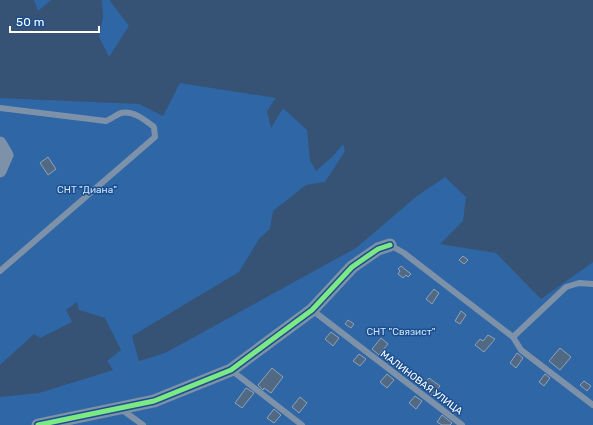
<svg xmlns="http://www.w3.org/2000/svg" width="593" height="425" font-family="Rubik,sans-serif">
<rect width="100%" height="100%" fill="#365274"/>
<!-- green -->
<g fill="#2f66a5">
<polygon points="34,0 51,0 38,11"/>
<polygon points="102,0 111,0 110,1 129,26 109,57 99,37 103,17"/>
<polygon points="180,83 276,98 267,111 271,128 283,108 307,130 310,160 316,171 333,156 343,144 345,151 325,182 306,185 273,211 270,229 259,239 239,272 132,336 139,361 165,353 356,248 417,196 445,177 466,197 463,221 440,244 496,253 541,299 593,262 593,425 0,425 0,397 39,393 113,370 107,361 121,350 105,318 79,310 77,302 66,310 72,322 40,338 34,334 0,365 0,98 139,104 163,116"/>
</g>
<!-- building -->
<g fill="#526984" stroke="#92a2b6">
<polygon points="48,157 56,169 48,175 40,163"/>
<polygon points="463,256 468,260 464,264 459,260"/>
<polygon points="401,266 411,274 408,277 406,275 403,278 398,274 400,271 398,269"/>
<polygon points="434,289 439,293 432,304 426,299"/>
<polygon points="461,311 466,315 460,324 455,321"/>
<polygon points="348,320 354,324 351,328 345,324"/>
<polygon points="331,332 339,338 333,346 325,339"/>
<polygon points="488,335 495,339 484,352 475,345 480,339 483,341"/>
<polygon points="381,338 388,344 379,355 372,349"/>
<polygon points="560,348 571,357 560,370 549,361"/>
<polygon points="517,353 523,358 516,368 510,363"/>
<polygon points="359,354 366,359 360,366 353,361"/>
<polygon points="400,364 409,371 405,375 397,368"/>
<polygon points="272,368 283,377 271,393 264,388 263,390 258,385"/>
<polygon points="387,374 394,380 387,388 380,382"/>
<polygon points="545,374 550,378 544,386 539,382"/>
<polygon points="429,378 440,386 432,395 422,386"/>
<polygon points="584,381 591,386 587,391 580,385"/>
<polygon points="246,388 254,393 242,408 235,403"/>
<polygon points="415,396 422,401 416,409 409,403"/>
<polygon points="300,397 307,403 299,413 292,407"/>
<polygon points="274,409 281,415 274,423 267,418"/>
<polygon points="442,415 452,423 450,425 442,425 437,422"/>
</g>
<g fill="none" stroke-linecap="round" stroke-linejoin="round">
<!-- lane -->
<g stroke="#7d92a8" stroke-width="6">
<path d="M0,108L106,121C111,119 116,115 121,113C133,110 145,120 154,127L155,137L0,271"/>
<polyline points="390,245 404,253 513,337 521,350 593,405"/>
<polyline points="312,310 462,425"/>
<polyline points="513,337 566,287 579,283 593,284"/>
<polyline points="231,370 302,425"/>
<polyline points="121,409 143,425"/>
</g>
<!-- street -->
<g stroke="#7d92a8" stroke-width="13">
<polyline points="0,143 7,155 0,171"/>
<polyline points="38,425 154,401 231,370 312,310 352,267 378,249 390,245"/>
</g>
<!-- cycleway casing -->
<g stroke="#1b4f8f" stroke-width="8">
<polyline id="cycleway" points="38,425 154,401 231,370 312,310 352,267 378,249 390,245"/>
</g>
<!-- cycleway -->
<use href="#cycleway" stroke="#7ce984" stroke-width="5"/>
</g>
<g text-anchor="middle" stroke-width="3" stroke-linejoin="round" paint-order="stroke">
<!-- park labels -->
<g font-size="10" fill="#cfe3fa" stroke="#1b4f8f">
<text x="87" y="193">СНТ "Диана"</text>
<text x="401" y="335">СНТ "Связист"</text>
</g>
<!-- street labels -->
<g font-size="10" fill="#fff" stroke="#1b4f8f">
<text transform="translate(422 382) rotate(37)" y="4">МАЛИНОВАЯ УЛИЦА</text>
</g>
</g>
<!-- scale -->
<path d="M10 26v6h89v-6" fill="none" stroke="#ffffff" stroke-width="2"/>
<text x="16" y="26" font-size="12" fill="#ffffff" stroke="#1b4f8f" stroke-width="3" paint-order="stroke">50 m</text>
</svg>
